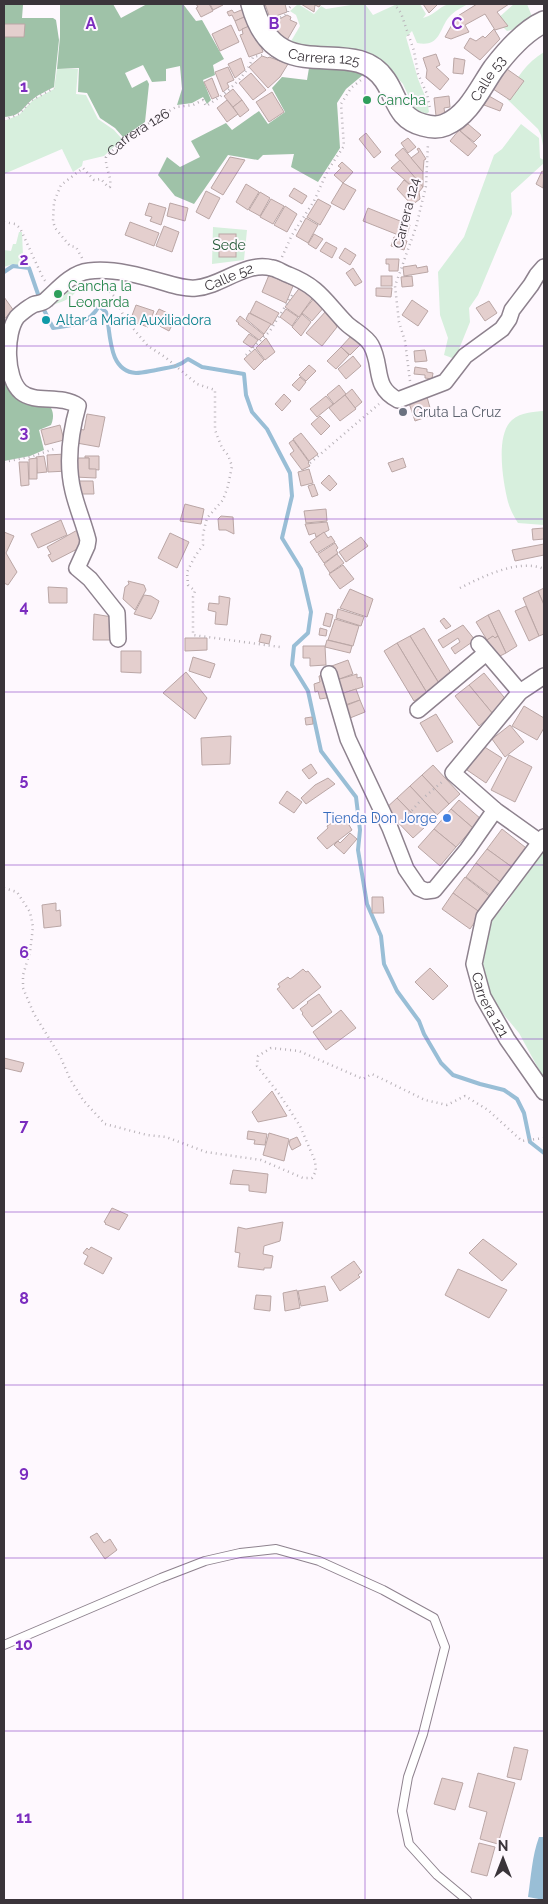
<svg xmlns="http://www.w3.org/2000/svg" width="548" height="1904" font-family="Raleway,sans-serif">
<rect width="100%" height="100%" fill="#fef8fe"/>
<!-- green -->
<g fill="#d7efdd">
<path d="M298,4L314,14L321,6L326,9L357,4H365L373,15L397,4H420L426,14L423,18C431,16 436,11 442,7C450,2 460,4 468,4C463,7 456,10 451,15C439,26 442,48 417,43L412,31L406,37L418,79L427,101L429,112L421,117L413,106L403,84L381,60L365,54L290,43L300,26L296,15L290,11Z"/>
<polygon points="514,4 527,4 533,19 516,29 507,31 496,20"/>
<path d="M544,52V151L541,135L538,129L507,99C515,79 526,63 544,52Z"/>
<polygon points="57,69 78,69 76,94 86,95 98,119 114,130 122,139 104,156 83,161 82,166 73,172 62,149 4,174 4,121 19,115 33,100 54,89"/>
<polygon points="521,124 539,138 540,158 544,160 544,163 511,193 512,214 478,295 469,308 470,322 455,359 444,355 448,338 440,315 438,272 464,237 494,155 502,149"/>
<polygon points="213,227 247,230 244,260 212,264"/>
<polygon points="19,232 22,232 23,256 21,266 13,264 4,267 4,250 11,251 13,244 16,244"/>
<path d="M78,281C79,298 63,301 50,306L44,302L41,292C52,281 63,282 78,281Z"/>
<path d="M544,411V525L518,523C514,517 510,509 508,502C503,482 495,435 512,420C522,412 532,412 544,411Z"/>
<polygon points="544,852 544,1079 519,1033 488,996 481,960 491,921 509,900 521,877"/>
</g>
<!-- forest -->
<g fill="#9fc2a8">
<path d="M4,4L23,5L22,18H53L56,20L59,40L54,87C47,91 39,94 33,99C21,109 21,116 4,117Z"/>
<polygon points="60,4 113,4 121,18 147,4 183,4 196,21 202,20 224,59 213,65 215,75 203,80 211,100 207,104 203,97 192,103 177,105 182,89 180,66 166,69 166,81 152,82 143,65 125,73 132,88 147,80 149,84 145,122 123,137 115,128 100,118 87,93 78,92 79,68 57,69 60,37"/>
<polygon points="309,68 354,70 364,74 346,89 337,103 340,148 318,182 291,167 294,154 263,155 258,160 228,155 194,204 175,196 158,175 167,157 180,167 200,157 191,141 226,123 232,130 259,111 268,124 285,112 272,88 282,77 307,80"/>
<path d="M4,357L9,375L47,402C53,409 55,416 51,425L39,430L44,450L30,456L4,461Z"/>
</g>
<!-- water -->
<path fill="#99bed6" d="M539,1837H544V1900L528,1897C531,1877 532,1856 539,1837Z"/>
<g fill="none" stroke-linecap="round" stroke-linejoin="round">
<!-- stream -->
<g stroke="#99bed6" stroke-width="4">
<polyline points="4,272 13,266 29,268 40,300"/>
<path d="M42,306L53,328C72,326 89,324 99,306L106,312C111,331 107,371 136,373C142,373 150,371 156,370C169,367 177,368 188,359L202,367L244,374L246,395L252,412L267,429L290,473L292,496L282,538L301,569L311,612L308,633L294,646L292,665L308,691L321,751L356,797L360,830L358,850L367,904L381,936L384,964L397,991L419,1021L424,1034L441,1063L453,1075L480,1084L504,1090L517,1099L524,1113L530,1142L544,1153"/>
</g>
</g>
<!-- building -->
<g fill="#e4cfce" stroke="#baa6a5">
<polygon points="196,4 209,4 213,11 201,17 196,8 198,7"/>
<polygon points="210,4 222,4 223,5 213,10"/>
<polygon points="265,4 286,4 285,4 287,12 270,18"/>
<polygon points="301,4 321,4 319,7 315,5 314,12"/>
<polygon points="423,4 438,4 429,13"/>
<polygon points="477,4 509,4 497,12 508,26 495,30 485,14 465,25 469,32 451,39 445,37 454,21 453,19"/>
<polygon points="246,8 249,15 235,21 232,15 229,16 227,12 232,10 234,13"/>
<polygon points="249,15 254,24 239,31 235,21"/>
<polygon points="287,15 291,17 290,20 297,23 286,42 270,24"/>
<polygon points="4,24 25,24 24,37 4,37"/>
<polygon points="254,24 263,52 249,57 240,35 243,34 242,29"/>
<polygon points="231,25 239,42 220,51 212,34"/>
<polygon points="494,29 500,39 480,60 464,48 470,38 476,41 483,36 485,38"/>
<polygon points="436,54 440,65 436,67 449,79 440,90 426,78 427,70 423,58"/>
<polygon points="262,56 268,58 269,57 288,64 280,77 268,88 249,67"/>
<polygon points="241,58 245,70 235,78 228,64"/>
<polygon points="454,58 465,60 463,74 453,73"/>
<polygon points="228,67 234,80 227,83 229,87 223,92 215,72"/>
<polygon points="504,67 524,81 510,100 490,87"/>
<polygon points="251,73 266,90 253,100 239,83"/>
<polygon points="212,78 219,96 212,99 204,82"/>
<polygon points="233,89 242,100 233,107 224,96"/>
<polygon points="272,92 284,112 269,122 256,102"/>
<polygon points="449,96 450,107 444,108 445,115 436,116 434,98"/>
<polygon points="489,96 503,104 500,111 484,105"/>
<polygon points="227,100 238,114 227,122 217,108"/>
<polygon points="242,100 249,110 240,117 233,107"/>
<polygon points="468,124 481,135 474,142 460,131"/>
<polygon points="459,130 477,146 468,156 450,141"/>
<polygon points="366,133 381,152 374,158 359,139"/>
<polygon points="408,138 416,147 408,153 401,143"/>
<polygon points="403,148 423,172 423,187 395,155"/>
<polygon points="419,148 426,159 424,160 423,172 411,158 419,152 417,149"/>
<polygon points="230,157 245,160 223,195 211,188"/>
<polygon points="400,160 423,187 419,192 391,168"/>
<polygon points="342,162 353,172 343,183 334,175 341,168 338,166"/>
<polygon points="542,171 544,172 543,188 536,184"/>
<polygon points="404,180 419,192 420,199 412,205 397,189"/>
<polygon points="343,183 356,190 344,210 331,203"/>
<polygon points="246,184 259,192 248,210 236,202"/>
<polygon points="294,188 307,196 302,204 289,196"/>
<polygon points="206,191 220,198 209,219 196,212"/>
<polygon points="260,192 270,198 260,216 249,210"/>
<polygon points="271,199 284,206 273,224 260,217"/>
<polygon points="318,199 331,206 320,225 307,217"/>
<polygon points="149,203 166,208 161,225 150,221 152,217 145,215"/>
<polygon points="170,203 188,208 185,221 167,216"/>
<polygon points="285,206 297,214 287,232 274,225"/>
<polygon points="368,208 410,225 406,238 363,221"/>
<polygon points="306,218 318,225 308,243 296,236"/>
<polygon points="130,222 159,233 154,246 125,235"/>
<polygon points="164,226 179,232 172,252 156,246"/>
<rect x="219" y="234" width="17" height="23"/>
<polygon points="314,234 323,239 316,249 308,244"/>
<polygon points="394,237 407,241 404,250 391,246"/>
<polygon points="326,242 337,248 332,258 320,251"/>
<polygon points="345,248 356,255 350,265 339,258"/>
<polygon points="386,259 399,259 398,271 389,271 389,264 386,264"/>
<polygon points="416,265 417,268 427,266 428,272 404,276 403,267"/>
<polygon points="353,268 362,282 355,286 346,273"/>
<polygon points="269,275 293,286 286,303 262,292"/>
<rect x="381" y="276" width="11" height="10"/>
<polygon points="412,276 413,286 402,287 401,277"/>
<polygon points="301,286 314,296 299,317 285,307"/>
<polygon points="376,288 392,288 391,297 376,296"/>
<polygon points="4,297 14,311 4,319"/>
<polygon points="315,297 325,306 312,321 302,313"/>
<polygon points="412,300 428,311 418,326 402,315"/>
<polygon points="256,301 279,313 272,325 250,313"/>
<polygon points="489,301 497,313 485,321 476,308"/>
<polygon points="136,305 154,311 148,327 130,321"/>
<polygon points="159,309 176,317 169,331 152,322"/>
<polygon points="286,309 298,317 292,326 280,317"/>
<polygon points="327,310 337,327 322,346 306,333"/>
<polygon points="249,313 271,324 264,334 246,319"/>
<polygon points="302,314 311,322 301,336 292,327"/>
<polygon points="240,316 264,335 259,340 238,324 239,323 236,321"/>
<polygon points="249,334 258,340 252,348 243,342"/>
<polygon points="352,335 361,344 350,355 341,347"/>
<polygon points="266,338 275,352 265,360 256,348"/>
<polygon points="341,347 349,355 336,369 327,361"/>
<polygon points="255,349 264,360 254,370 244,359"/>
<polygon points="425,350 427,361 415,362 414,351"/>
<polygon points="353,356 361,366 346,379 338,369"/>
<polygon points="309,365 316,371 306,381 299,375"/>
<polygon points="415,367 427,369 427,372 433,373 432,379 425,378 425,375 414,374"/>
<polygon points="300,377 306,382 299,391 292,385"/>
<polygon points="339,385 346,394 334,404 327,395"/>
<polygon points="352,389 362,402 355,408 345,395"/>
<polygon points="284,394 291,401 282,411 275,404"/>
<polygon points="345,395 356,409 340,421 329,408"/>
<polygon points="326,396 333,404 317,417 310,409"/>
<polygon points="427,397 432,415 415,421 409,403"/>
<polygon points="87,414 105,417 99,447 71,442 74,428 84,430"/>
<polygon points="320,416 330,426 321,435 311,424"/>
<polygon points="60,425 64,440 45,445 41,430"/>
<polygon points="301,433 318,454 309,461 293,439"/>
<polygon points="293,440 309,462 308,463 310,466 302,470 290,454 294,451 289,443"/>
<polygon points="66,454 68,471 48,472 47,455"/>
<polygon points="44,456 47,472 37,473 36,457"/>
<polygon points="85,456 99,456 99,470 89,469 89,458 85,458"/>
<polygon points="37,458 37,479 29,479 29,459"/>
<polygon points="75,458 89,458 89,469 96,469 96,478 75,477"/>
<polygon points="403,458 406,467 392,472 388,463"/>
<polygon points="19,462 28,462 29,485 21,486"/>
<polygon points="309,469 313,483 301,486 298,472"/>
<polygon points="329,475 337,484 330,491 321,483"/>
<polygon points="75,481 93,481 94,494 75,494"/>
<polygon points="314,484 318,495 312,497 308,486"/>
<polygon points="185,504 204,509 201,524 180,521"/>
<polygon points="326,509 327,521 306,523 304,511"/>
<polygon points="221,516 233,517 234,534 226,530 219,530 218,519"/>
<polygon points="61,520 67,535 38,548 31,534"/>
<polygon points="327,522 329,530 316,537 315,533 309,535 305,524"/>
<polygon points="81,528 85,545 52,562 48,555 51,554 47,547"/>
<polygon points="544,528 544,539 533,540 532,529"/>
<polygon points="4,532 14,536 6,553 17,572 8,585 4,583"/>
<polygon points="324,532 328,538 331,536 335,542 317,553 310,542"/>
<polygon points="170,533 189,542 177,568 158,558"/>
<polygon points="361,537 368,546 346,562 339,552"/>
<polygon points="335,543 338,548 336,550 338,553 324,563 318,554"/>
<polygon points="544,544 544,555 515,561 512,550"/>
<polygon points="337,554 344,563 330,573 324,564"/>
<polygon points="343,565 354,579 340,589 329,574"/>
<polygon points="128,581 144,585 146,590 135,610 123,599 125,587 129,584"/>
<polygon points="48,587 67,588 67,603 49,603"/>
<polygon points="544,588 544,605 538,591"/>
<polygon points="350,589 373,599 367,617 340,608"/>
<polygon points="538,591 544,605 544,634 539,636 523,598"/>
<polygon points="144,595 151,596 159,601 155,612 151,619 134,614"/>
<polygon points="219,596 230,598 227,625 215,624 216,612 208,610 209,603 219,604"/>
<polygon points="526,606 539,636 529,641 515,611"/>
<polygon points="338,609 364,617 361,626 336,618"/>
<polygon points="499,610 517,646 506,653 488,615"/>
<polygon points="326,613 333,615 330,627 323,625"/>
<polygon points="94,614 112,617 111,640 93,640"/>
<polygon points="488,615 498,636 495,638 493,636 487,640 476,622"/>
<polygon points="444,618 451,626 446,629 440,621"/>
<polygon points="335,619 359,626 353,646 328,640"/>
<polygon points="463,625 475,640 455,654 451,648 460,642 458,638 443,648 438,640"/>
<polygon points="320,628 327,630 326,636 319,635"/>
<polygon points="424,628 454,678 440,685 410,636"/>
<polygon points="261,634 271,636 269,644 259,642"/>
<polygon points="410,636 440,685 427,693 397,643"/>
<polygon points="493,636 495,638 498,636 506,653 498,657 487,640"/>
<polygon points="185,638 207,638 207,650 185,651"/>
<polygon points="327,640 352,646 350,653 325,647"/>
<polygon points="397,643 427,693 414,701 384,651"/>
<polygon points="303,646 325,646 326,665 310,666 310,658 303,658"/>
<polygon points="121,651 141,651 141,673 121,672"/>
<polygon points="193,657 215,664 210,678 189,671"/>
<polygon points="348,660 353,674 334,681 329,667"/>
<polygon points="186,672 207,698 195,719 163,693"/>
<polygon points="484,673 508,702 493,714 469,685"/>
<polygon points="328,674 333,697 320,699 318,691 315,692 314,684 320,682 319,676"/>
<polygon points="357,674 357,678 361,677 363,687 337,695 333,681"/>
<polygon points="469,685 493,714 479,726 455,696"/>
<polygon points="356,689 360,700 342,706 338,695"/>
<polygon points="360,700 365,712 345,720 340,708"/>
<polygon points="524,706 544,718 544,728 537,740 512,726"/>
<polygon points="436,714 453,742 437,752 420,723"/>
<polygon points="312,717 313,724 306,725 305,718"/>
<polygon points="510,725 524,742 505,757 492,739"/>
<polygon points="231,736 230,764 202,765 201,738"/>
<polygon points="483,746 502,758 486,783 467,770"/>
<polygon points="509,755 532,767 515,802 491,790"/>
<polygon points="311,764 317,773 309,779 302,770"/>
<polygon points="433,765 460,794 449,804 422,775"/>
<polygon points="422,775 449,804 437,815 410,786"/>
<polygon points="328,778 335,784 306,804 301,798 315,785"/>
<polygon points="410,786 437,815 425,827 397,798"/>
<polygon points="287,791 302,802 294,813 279,803"/>
<polygon points="397,798 425,827 413,838 385,809"/>
<polygon points="459,800 481,819 473,828 451,809"/>
<polygon points="451,809 473,828 456,847 434,829"/>
<polygon points="341,817 344,822 346,820 352,830 327,849 317,838 328,828 327,826"/>
<polygon points="434,829 456,847 440,866 418,847"/>
<polygon points="502,829 530,851 516,870 487,849"/>
<polygon points="350,833 357,839 344,854 334,845 338,841 340,843"/>
<polygon points="487,849 516,870 504,885 476,863"/>
<polygon points="476,863 504,885 494,898 466,877"/>
<polygon points="465,877 492,898 480,913 453,893"/>
<polygon points="453,893 481,913 470,929 442,909"/>
<polygon points="372,897 383,897 384,913 372,913"/>
<polygon points="56,903 56,911 60,910 61,926 44,928 42,905"/>
<polygon points="430,968 448,986 433,1000 415,982"/>
<polygon points="303,969 306,972 308,971 321,987 293,1009 277,989 280,987 278,984 288,977 290,979 293,977"/>
<polygon points="319,994 332,1012 312,1027 302,1014 303,1013 300,1009 308,1003 307,1002"/>
<polygon points="341,1010 356,1028 326,1050 313,1032"/>
<polygon points="4,1058 24,1063 21,1072 4,1068"/>
<polygon points="272,1091 287,1116 258,1122 252,1112"/>
<polygon points="248,1131 267,1134 265,1145 254,1144 255,1140 247,1139"/>
<polygon points="269,1133 289,1139 284,1161 263,1155"/>
<polygon points="297,1137 301,1145 292,1150 289,1144 290,1140"/>
<polygon points="233,1170 268,1174 266,1193 249,1191 249,1185 230,1184"/>
<polygon points="112,1208 128,1215 119,1230 105,1224 106,1223 104,1222"/>
<polygon points="283,1222 280,1241 264,1246 263,1254 273,1256 271,1268 264,1268 264,1270 238,1267 240,1253 235,1252 238,1227 246,1229"/>
<polygon points="483,1239 517,1264 502,1281 469,1253"/>
<polygon points="91,1247 112,1258 103,1274 84,1264 88,1256 83,1253 87,1248 89,1250"/>
<polygon points="354,1261 362,1272 358,1275 360,1277 340,1291 331,1277"/>
<polygon points="458,1269 507,1290 489,1318 445,1295"/>
<polygon points="325,1286 328,1301 301,1306 298,1291"/>
<polygon points="297,1290 300,1308 285,1311 283,1293"/>
<polygon points="256,1295 271,1296 270,1311 254,1309"/>
<polygon points="97,1533 104,1543 110,1539 117,1550 105,1559 90,1537"/>
<polygon points="514,1747 528,1750 521,1780 507,1777"/>
<polygon points="478,1773 515,1783 498,1844 480,1839 487,1812 469,1807"/>
<polygon points="442,1778 463,1783 455,1810 434,1804"/>
<polygon points="479,1843 495,1847 487,1876 471,1872"/>
</g>
<g fill="none" stroke-linecap="round" stroke-linejoin="round">
<!-- lane casing -->
<g stroke="#8e828e" stroke-width="10">
<polyline id="lane" points="4,1645 161,1578 205,1561 240,1553 276,1549 319,1561 383,1590 434,1618 445,1647 423,1734 408,1777 402,1811 409,1844 437,1875 467,1900"/>
</g>
<!-- street casing -->
<g stroke="#8e828e" stroke-width="18">
<g id="street">
<path id="s2" d="M118,639L117,613L90,579L77,568L87,546L88,540C84,524 77,508 73,491C66,462 70,434 78,406C61,394 35,404 21,392C5,378 5,333 17,317C21,313 30,306 35,304C40,303 43,303 46,300C58,289 71,273 89,271C114,268 142,276 166,283C176,286 186,289 196,288C222,286 245,261 272,268C278,269 283,273 289,275C319,287 325,301 346,323C353,330 366,336 371,345C383,366 372,387 398,400L445,382L465,356L502,329L509,319L512,310L531,285L537,275L544,267"/>
<polyline points="479,644 520,692"/>
<polyline points="329,674 348,739 390,828 406,869 419,888 426,891 434,890 467,850 495,810"/>
<polyline points="418,710 486,653"/>
<path id="s3" d="M544,837L484,917L474,964L483,997L507,1039L544,1092"/>
<polyline points="540,842 495,810 453,773 520,692 544,676"/>
</g>
</g>
<!-- secondary casing -->
<g stroke="#8e828e" stroke-width="24">
<g id="secondary">
<path id="s4" d="M252,4C276,94 352,31 385,80C398,99 397,118 423,125C430,127 438,128 445,125C469,115 480,88 494,68C507,51 524,31 544,22"/>
</g>
</g>
<!-- path -->
<g stroke="#b8b2b8" stroke-width="2.5" stroke-dasharray="1 4" stroke-linecap="butt">
<polyline points="397,4 395,5 401,13 414,51 418,74 427,94 430,109"/>
<polyline points="276,20 288,13 288,9 293,4"/>
<polyline points="4,120 19,114 32,100 54,88"/>
<polyline points="4,222 15,224 20,228 43,278 46,282"/>
<polyline points="282,257 292,235 314,201 328,170 344,146 341,104 351,88 361,80"/>
<path id="s1" d="M82,258L76,247L70,246L55,228L53,221L54,202L61,185L83,168L94,180L101,179L108,187H110C112,177 105,168 106,157L124,139L159,117L176,107L193,105L203,100L206,106C221,97 236,85 246,71C249,67 251,62 253,57L263,55"/>
<polyline points="96,285 110,292 115,297 125,319 148,346 165,357 197,384 215,390 215,430 222,448 228,455 232,466 228,486 223,500 207,518 203,534 203,545 194,558 187,572 188,585 195,591 193,597 193,635 280,647"/>
<polyline points="246,355 270,331 294,292"/>
<polyline points="410,381 405,341 399,322 395,286 416,227 426,186 428,143"/>
<polyline points="4,462 33,456 57,448"/>
<polyline points="310,463 379,404"/>
<path d="M460,588C482,577 519,558 544,569"/>
<polyline points="402,822 421,800 442,782"/>
<polyline points="4,888 17,892 30,912 33,927 30,952 23,975 23,988 34,1014 60,1056 70,1079 83,1100 105,1124 147,1135 166,1137 206,1152 261,1160 303,1178 312,1178 316,1171 315,1161 300,1126 280,1095 257,1066 258,1056 271,1048 299,1051 363,1079 372,1074 425,1100 447,1105 465,1096 488,1110 522,1141 544,1138"/>
</g>
<!-- lane -->
<use href="#lane" stroke="#fff" stroke-width="8"/>
<!-- street -->
<use href="#street" stroke="#fff" stroke-width="15"/>
<!-- secondary -->
<use href="#secondary" stroke="#fff" stroke-width="21"/>
</g>
<!-- grid -->
<path fill="none" stroke="#7b2cbf" stroke-width="1" stroke-opacity="0.55" d="M183,4V1900M365,4V1900M4,173H544M4,346H544M4,519H544M4,692H544M4,865H544M4,1039H544M4,1212H544M4,1385H544M4,1558H544M4,1731H544"/>
<!-- markers -->
<g fill="#2e9e5b" stroke="#fef8fe" stroke-width="2">
<circle cx="367" cy="100" r="5"/>
<circle cx="58" cy="294" r="5"/>
</g>
<circle fill="#0f9aa8" stroke="#fef8fe" stroke-width="2" cx="46" cy="320" r="5"/>
<circle fill="#6b7280" stroke="#fef8fe" stroke-width="2" cx="403" cy="412" r="5"/>
<circle fill="#3f7fe0" stroke="#fef8fe" stroke-width="2" cx="447" cy="818" r="5"/>
<g text-anchor="middle" stroke-width="4" stroke-linejoin="round" paint-order="stroke">
<!-- street labels -->
<g font-size="14" fill="#3a343a" stroke="#fef8fe">
<text dy="5" stroke="none"><textPath href="#s4" startOffset="99">Carrera 125</textPath></text>
<text dy="5" stroke="none"><textPath href="#s4" startOffset="315">Calle 53</textPath></text>
<text dy="5" stroke="none"><textPath href="#s1" startOffset="222">Carrera 126</textPath></text>
<text transform="translate(406 213) rotate(-76)" y="5">Carrera 124</text>
<text dy="5" stroke="none"><textPath href="#s2" startOffset="624">Calle 52</textPath></text>
<text dy="5" stroke="none"><textPath href="#s3" startOffset="192">Carrera 121</textPath></text>
</g>
<!-- leisure labels -->
<g font-size="14" fill="#27864d" stroke="#fef8fe" text-anchor="start">
<text x="377" y="105">Cancha</text>
<text x="68" y="291">Cancha la<tspan x="68" dy="16">Leonarda</tspan></text>
</g>
<!-- park labels -->
<g font-size="14" fill="#205734" stroke="#fef8fe">
<text x="229" y="250">Sede</text>
</g>
<!-- culture labels -->
<g font-size="14" fill="#0d838f" stroke="#fef8fe" text-anchor="start">
<text x="56" y="325">Altar a María Auxiliadora</text>
</g>
<!-- worship labels -->
<g font-size="14" fill="#5b616d" stroke="#fef8fe" text-anchor="start">
<text x="413" y="417">Gruta La Cruz</text>
</g>
<!-- shop labels -->
<g font-size="14" fill="#366cbe" stroke="#fef8fe" text-anchor="end">
<text x="437" y="823">Tienda Don Jorge</text>
</g>
</g>
<g font-size="16" text-anchor="middle" font-weight="bold" fill="#7b2cbf" stroke="#fef8fe" stroke-width="4" stroke-linejoin="round" paint-order="stroke">
<text x="91" y="29">A</text>
<text x="274" y="29">B</text>
<text x="457" y="29">C</text>
<text x="24" y="92">1</text>
<text x="24" y="265">2</text>
<text x="24" y="438">3</text>
<text x="24" y="612">4</text>
<text x="24" y="785">5</text>
<text x="24" y="958">6</text>
<text x="24" y="1131">7</text>
<text x="24" y="1304">8</text>
<text x="24" y="1477">9</text>
<text x="24" y="1650">10</text>
<text x="24" y="1823">11</text>
</g>
<!-- border -->
<rect width="548" height="1904" fill="none" stroke="#3a343a" stroke-width="10"/>
<!-- north arrow -->
<g transform="translate(503 1859)" stroke="#fef8fe" stroke-width="4" paint-order="stroke">
<path d="M0-4L9 19L0 12L-9 19Z" fill="#3a343a"/>
<text y="-8" font-size="14" font-weight="bold" text-anchor="middle" fill="#3a343a">N</text>
</g>
</svg>
